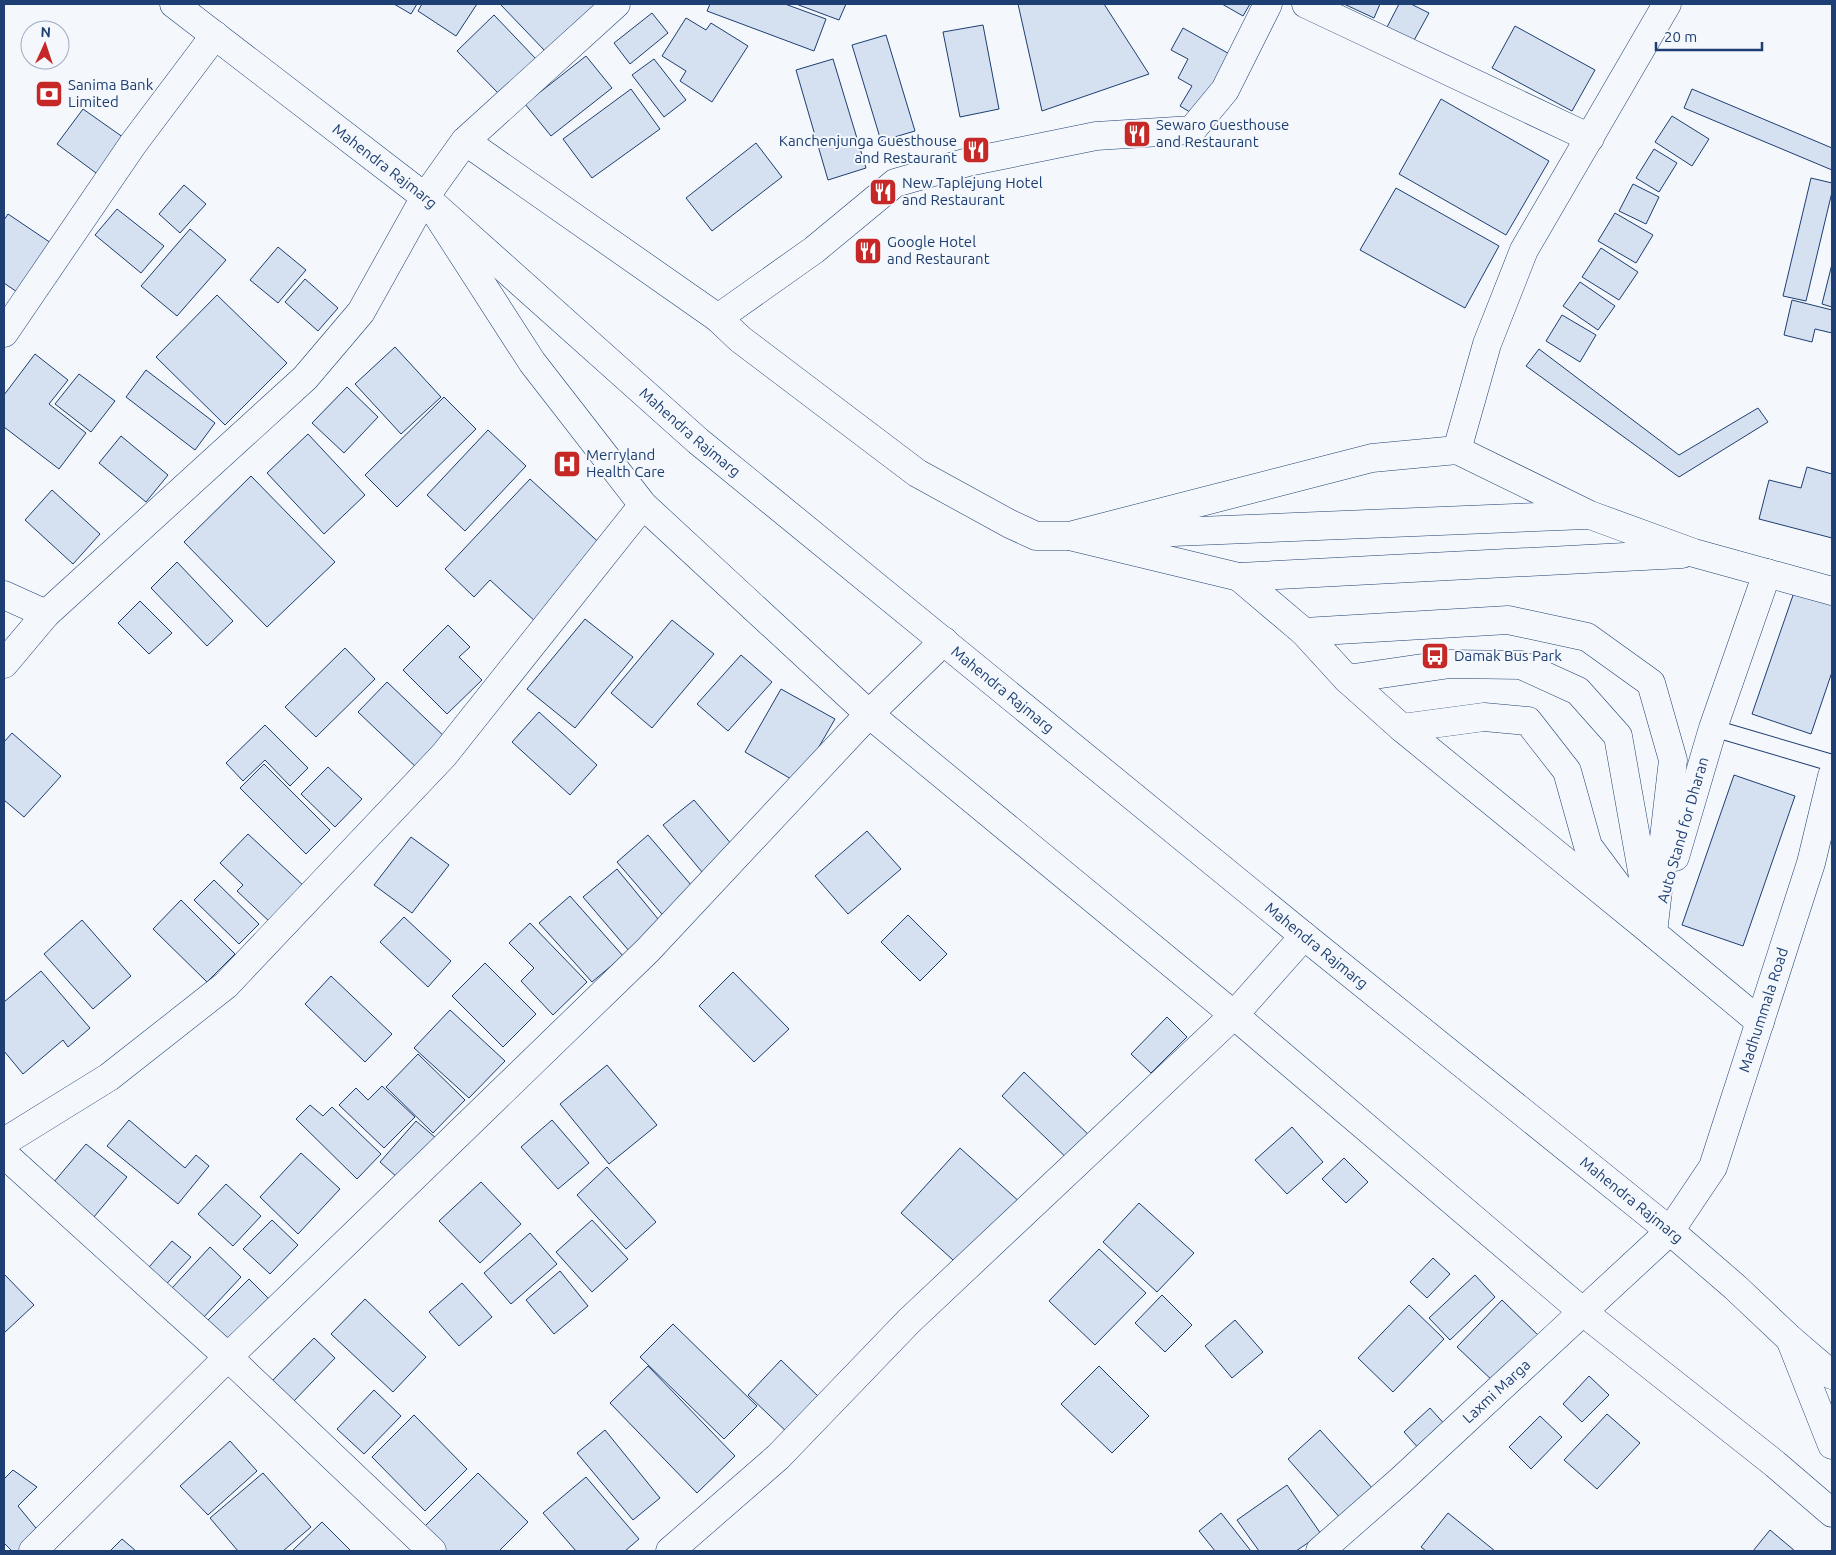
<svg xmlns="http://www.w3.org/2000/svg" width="1836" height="1555" font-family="Ubuntu,sans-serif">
<rect width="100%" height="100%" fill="#f4f7fb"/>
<!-- building -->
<g fill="#d5e0f0" stroke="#1d3f73">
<polygon points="394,4 417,4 411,14"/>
<polygon points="422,4 477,4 456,36 418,11"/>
<polygon points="500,4 592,4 594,6 546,52"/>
<polygon points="710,4 785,4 826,19 814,51 707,11"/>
<polygon points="796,4 846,4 839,20"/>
<polygon points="1018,4 1104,4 1149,74 1042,111"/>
<polygon points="1222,4 1250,4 1243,16"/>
<polygon points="1344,4 1380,4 1374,18"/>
<polygon points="1399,4 1411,4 1429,13 1412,44 1385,31"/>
<polygon points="652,13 668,33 630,64 614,43"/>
<polygon points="494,15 536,59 499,94 457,51"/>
<polygon points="686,18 706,30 711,23 748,46 712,102 680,81 686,71 662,56"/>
<polygon points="983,25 999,109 960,117 943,32"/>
<polygon points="1515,26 1595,70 1572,111 1492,68"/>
<polygon points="1183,28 1233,56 1198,117 1180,106 1192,86 1178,78 1188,59 1171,50"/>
<polygon points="886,35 915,131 881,141 852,45"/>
<polygon points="586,56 612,88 551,136 525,104"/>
<polygon points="654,59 686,100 664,117 632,75"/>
<polygon points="833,59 866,168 828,180 796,70"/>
<polygon points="631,89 660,129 592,178 563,139"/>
<polygon points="1692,89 1832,148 1832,170 1684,108"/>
<polygon points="1441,99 1549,161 1506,235 1399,174"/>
<polygon points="83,109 127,140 100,176 57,144"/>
<polygon points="1672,116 1709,139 1692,166 1655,142"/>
<polygon points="756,143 782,177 712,231 686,198"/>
<polygon points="1654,149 1677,163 1659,192 1636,178"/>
<polygon points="1811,178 1832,183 1832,192 1806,301 1783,296"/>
<polygon points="1633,184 1659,197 1646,224 1619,211"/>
<polygon points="184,185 206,204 180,233 159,214"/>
<polygon points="1396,188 1499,246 1465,308 1360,250"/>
<polygon points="117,209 164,246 141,273 95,235"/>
<polygon points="1615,213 1653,235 1636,263 1598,241"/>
<polygon points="8,214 54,245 20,294 4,283 4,220"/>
<polygon points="190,229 226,260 177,316 141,286"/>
<polygon points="278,247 306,270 278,303 250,280"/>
<polygon points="1601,248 1638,272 1619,300 1582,277"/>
<polygon points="1832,264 1832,307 1822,304"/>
<polygon points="305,279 338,308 318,331 285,302"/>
<polygon points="1580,282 1615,306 1598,330 1563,306"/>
<polygon points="217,295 287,363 225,425 156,357"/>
<polygon points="1792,300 1832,310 1832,333 1815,329 1812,342 1784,335"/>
<polygon points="1562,315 1596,335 1580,362 1546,341"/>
<polygon points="395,347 441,397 401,434 355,384"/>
<polygon points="1539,349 1679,455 1758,408 1768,422 1679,477 1526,366"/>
<polygon points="35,354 68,380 49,404 86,433 59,469 4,427 4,395"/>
<polygon points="146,370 215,423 195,450 126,397"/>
<polygon points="79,374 115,401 91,432 55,404"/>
<polygon points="347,387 378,417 344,453 312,423"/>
<polygon points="444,397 476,429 397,507 365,475"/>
<polygon points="488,430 526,466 465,531 427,495"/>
<polygon points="308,434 365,495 324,534 267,473"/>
<polygon points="121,436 168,475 146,502 99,463"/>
<polygon points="1807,467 1832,474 1832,538 1759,519 1769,480 1801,488"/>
<polygon points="251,476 335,562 267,627 184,542"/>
<polygon points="530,479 606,549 537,623 490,580 474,597 445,569"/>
<polygon points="52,490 100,534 73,564 25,520"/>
<polygon points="177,562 233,621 207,646 151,588"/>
<polygon points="1800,575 1832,586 1832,672 1811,734 1752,714"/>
<polygon points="140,601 172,633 149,654 118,623"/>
<polygon points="585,619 633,657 575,728 527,689"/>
<polygon points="672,620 714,654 652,728 611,693"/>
<polygon points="448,625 470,647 459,657 482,680 447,714 403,670"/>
<polygon points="345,648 375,679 316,737 285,707"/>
<polygon points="741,655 772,682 728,731 697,704"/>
<polygon points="387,682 447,739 418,769 358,712"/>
<polygon points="781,689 835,719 798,783 745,752"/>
<polygon points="539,712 597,765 570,795 512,742"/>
<polygon points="265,725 308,768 290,786 265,760 243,781 226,763"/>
<polygon points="12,733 61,776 24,817 4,800 4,742"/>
<polygon points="264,764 330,830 306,854 240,788"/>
<polygon points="328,767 362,799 335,827 301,794"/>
<polygon points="1734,775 1795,796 1743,946 1682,925"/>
<polygon points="694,800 733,846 702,872 663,825"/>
<polygon points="867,831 901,869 848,914 815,876"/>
<polygon points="248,834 305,887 271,923 237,891 243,885 220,863"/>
<polygon points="648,835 698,893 667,920 617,862"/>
<polygon points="411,837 449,865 412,913 374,885"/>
<polygon points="617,869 663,925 630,952 583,897"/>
<polygon points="214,880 259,924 239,944 194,900"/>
<polygon points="570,896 623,956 592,982 539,923"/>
<polygon points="181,900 235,954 207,982 153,929"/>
<polygon points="908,915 947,954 920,981 881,942"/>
<polygon points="404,917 451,961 428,987 380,942"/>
<polygon points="82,920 131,976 93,1009 44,954"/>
<polygon points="530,923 587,982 553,1015 521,981 534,968 509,943"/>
<polygon points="485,963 536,1014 503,1047 452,996"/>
<polygon points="41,971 90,1028 68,1047 63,1040 23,1074 4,1051 4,1002"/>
<polygon points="733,972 789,1029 754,1062 699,1006"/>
<polygon points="331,976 392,1034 365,1062 305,1004"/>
<polygon points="450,1010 505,1061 469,1098 414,1048"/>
<polygon points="1167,1017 1187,1037 1151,1073 1131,1054"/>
<polygon points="418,1054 465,1100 433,1133 386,1087"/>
<polygon points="607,1065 657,1125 609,1164 560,1104"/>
<polygon points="1024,1072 1095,1141 1073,1164 1002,1096"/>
<polygon points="382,1086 415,1117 384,1148 339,1105 356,1088 368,1100"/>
<polygon points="310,1105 323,1116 332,1107 381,1154 357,1179 296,1119"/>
<polygon points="129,1120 185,1168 196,1155 209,1166 178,1204 107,1146"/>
<polygon points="552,1120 589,1163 558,1189 521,1147"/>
<polygon points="416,1121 443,1144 407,1186 380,1162"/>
<polygon points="1292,1127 1323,1162 1287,1194 1255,1160"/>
<polygon points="86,1144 127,1177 89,1223 48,1189"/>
<polygon points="960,1148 1022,1204 963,1269 901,1213"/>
<polygon points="301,1153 340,1189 298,1234 260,1197"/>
<polygon points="1344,1158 1368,1182 1346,1203 1322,1179"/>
<polygon points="607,1167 656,1222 626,1249 577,1195"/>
<polygon points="481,1182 521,1224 480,1263 439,1221"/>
<polygon points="226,1184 261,1216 233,1246 198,1214"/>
<polygon points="1139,1203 1194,1253 1157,1292 1103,1242"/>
<polygon points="272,1220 298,1245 270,1274 243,1249"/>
<polygon points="592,1220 628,1259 592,1292 556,1252"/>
<polygon points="530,1233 557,1264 511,1304 484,1273"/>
<polygon points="172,1241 191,1257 160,1291 142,1275"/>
<polygon points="210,1247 241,1277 203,1318 172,1288"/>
<polygon points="1099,1249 1146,1293 1095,1345 1049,1301"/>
<polygon points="1433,1258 1450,1274 1427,1298 1410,1282"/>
<polygon points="560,1271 588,1306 554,1334 526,1300"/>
<polygon points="4,1274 34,1305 4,1333"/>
<polygon points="1475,1275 1495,1297 1450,1340 1429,1318"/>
<polygon points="249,1279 276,1306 228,1354 201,1327"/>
<polygon points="462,1283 492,1317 459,1346 429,1312"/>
<polygon points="1162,1295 1192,1325 1165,1352 1135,1323"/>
<polygon points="365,1299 426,1357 393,1392 331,1334"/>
<polygon points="1502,1300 1540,1337 1495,1383 1457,1347"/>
<polygon points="1409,1305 1444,1339 1393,1392 1358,1358"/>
<polygon points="1235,1320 1263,1352 1232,1378 1205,1346"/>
<polygon points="673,1324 757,1406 724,1439 640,1357"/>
<polygon points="314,1338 335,1358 293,1402 272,1381"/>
<polygon points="781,1360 822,1400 789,1434 748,1395"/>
<polygon points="648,1366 735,1456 697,1493 610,1403"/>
<polygon points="1099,1366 1149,1416 1112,1453 1061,1404"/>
<polygon points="1589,1376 1609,1395 1582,1422 1563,1404"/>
<polygon points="374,1390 401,1416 364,1454 337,1429"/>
<polygon points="1430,1408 1447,1427 1421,1451 1404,1432"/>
<polygon points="1607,1414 1640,1443 1597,1489 1564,1460"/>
<polygon points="414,1415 467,1469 425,1511 372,1457"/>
<polygon points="1540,1416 1562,1437 1531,1469 1509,1447"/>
<polygon points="605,1430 660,1498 633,1520 577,1453"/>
<polygon points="1320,1430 1375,1491 1342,1520 1288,1459"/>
<polygon points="230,1441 257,1471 208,1515 180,1486"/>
<polygon points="13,1470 37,1487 18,1506 40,1533 21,1551 12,1551 4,1543 4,1479"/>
<polygon points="263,1473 311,1527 283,1551 238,1551 210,1518"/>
<polygon points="478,1473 528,1522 499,1551 447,1551 423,1528"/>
<polygon points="586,1477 639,1539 625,1551 576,1551 543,1513"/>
<polygon points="1287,1485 1321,1534 1296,1551 1259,1551 1237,1520"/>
<polygon points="1221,1513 1251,1551 1215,1551 1199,1531"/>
<polygon points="1448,1513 1495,1551 1426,1551 1421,1547"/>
<polygon points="322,1522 351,1551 292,1551"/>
<polygon points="1770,1530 1795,1551 1753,1551"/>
<polygon points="122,1539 136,1551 110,1551"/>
</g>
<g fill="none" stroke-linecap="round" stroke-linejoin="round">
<!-- lane casing -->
<g stroke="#1d3f73" stroke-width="18">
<polyline id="lane" points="1713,728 1832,763"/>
</g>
<!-- street casing -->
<g stroke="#1d3f73" stroke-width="29">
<g id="street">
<polyline points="1306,4 1590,138"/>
<polyline points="465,141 718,318 740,339 917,473 1010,524 1036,536 1069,536 1372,458 1457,450 1590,515 1694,553 1832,591"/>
<polyline points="434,210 532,362 643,505 869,714 1234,1015 1583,1312 1775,1464 1832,1513"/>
<polyline points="718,318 814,250 895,183 968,162 1096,136 1192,130 1225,90 1268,4"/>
<polyline points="4,333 133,144 215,35"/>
<polyline points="1457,450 1487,344 1524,250 1667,4"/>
<polyline points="1124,534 1586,515"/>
<polyline points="1073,537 1239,577 1682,554"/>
<polyline points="1239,577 1304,632 1508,620 1587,637 1651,683 1673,760 1653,933 1760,1022"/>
<polyline points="4,595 46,614"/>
<polyline points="1304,632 1347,679 1450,664 1521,665 1578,691 1618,736 1648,905"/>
<polyline points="4,664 46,614 305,378 361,312 425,197 465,141 616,4"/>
<polyline points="1347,679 1402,728 1653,933"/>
<polyline points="1402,728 1484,717 1528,721 1567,771 1588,846 1628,900"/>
<polyline points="1675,857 1713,728 1767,573"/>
<polyline points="4,1142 109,1077 226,985 444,755 643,505"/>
<polyline points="4,1154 228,1357 432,1551"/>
<polyline points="1790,1339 1832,1445"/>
<polyline points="33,1551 228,1357 648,950 869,714 944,641"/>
<polyline points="670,1551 778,1457 909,1321 1234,1015 1304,936"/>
<path id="s1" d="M1320,1551L1401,1480L1670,1231"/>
</g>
</g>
<!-- secondary casing -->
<g stroke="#1d3f73" stroke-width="29">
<g id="secondary">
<path id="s2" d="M1670,1231L1713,1167L1811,863L1832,776"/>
</g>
</g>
<!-- highway casing -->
<g stroke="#1d3f73" stroke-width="29">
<g id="highway">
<path id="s3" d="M174,4L425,197L698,441L1304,936L1670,1231L1735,1287L1790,1339L1832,1375"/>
</g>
</g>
<!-- lane -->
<use href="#lane" stroke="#f4f7fb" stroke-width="16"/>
<!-- street -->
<use href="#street" stroke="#f4f7fb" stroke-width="28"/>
<!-- secondary -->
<use href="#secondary" stroke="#f4f7fb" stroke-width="28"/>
<!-- highway -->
<use href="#highway" stroke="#f4f7fb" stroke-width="28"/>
</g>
<!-- icons -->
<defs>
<g id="bank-square" transform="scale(1.4375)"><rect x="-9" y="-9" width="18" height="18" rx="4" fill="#c62828" stroke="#f4f7fb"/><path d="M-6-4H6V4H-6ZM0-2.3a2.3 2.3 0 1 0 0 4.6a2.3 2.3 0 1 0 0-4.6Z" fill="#fff"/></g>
<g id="restaurant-square" transform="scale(1.4375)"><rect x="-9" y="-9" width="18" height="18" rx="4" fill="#c62828" stroke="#f4f7fb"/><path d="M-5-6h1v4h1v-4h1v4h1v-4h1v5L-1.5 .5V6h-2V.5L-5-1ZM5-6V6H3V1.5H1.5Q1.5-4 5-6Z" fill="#fff"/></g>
<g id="hospital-square" transform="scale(1.4375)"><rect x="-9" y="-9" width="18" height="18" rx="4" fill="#c62828" stroke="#f4f7fb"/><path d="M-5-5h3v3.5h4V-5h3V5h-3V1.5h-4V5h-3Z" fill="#fff"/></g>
<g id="bus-square" transform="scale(1.4375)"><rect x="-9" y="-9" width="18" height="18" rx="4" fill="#c62828" stroke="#f4f7fb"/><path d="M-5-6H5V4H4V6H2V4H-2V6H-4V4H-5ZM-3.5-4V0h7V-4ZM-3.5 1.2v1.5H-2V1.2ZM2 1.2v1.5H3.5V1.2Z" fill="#fff"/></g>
</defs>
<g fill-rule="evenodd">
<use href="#bank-square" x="49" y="94"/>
<use href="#restaurant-square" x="1137" y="134"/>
<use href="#restaurant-square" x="976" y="150"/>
<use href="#restaurant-square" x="883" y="192"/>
<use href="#restaurant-square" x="868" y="251"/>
<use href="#hospital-square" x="567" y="464"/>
<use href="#bus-square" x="1435" y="656"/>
</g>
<g text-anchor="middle" stroke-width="4" stroke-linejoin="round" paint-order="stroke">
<!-- poi labels -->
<g font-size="15" fill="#1d3f73" stroke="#f4f7fb" text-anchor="start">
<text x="68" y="90">Sanima Bank<tspan x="68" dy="17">Limited</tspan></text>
<text x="1156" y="130">Sewaro Guesthouse<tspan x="1156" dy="17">and Restaurant</tspan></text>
<text x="957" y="146" text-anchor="end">Kanchenjunga Guesthouse<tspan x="957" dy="17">and Restaurant</tspan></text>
<text x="902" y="188">New Taplejung Hotel<tspan x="902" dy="17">and Restaurant</tspan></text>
<text x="887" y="247">Google Hotel<tspan x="887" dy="17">and Restaurant</tspan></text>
<text x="586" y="460">Merryland<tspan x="586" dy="17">Health Care</tspan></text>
<text x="1454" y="661">Damak Bus Park</text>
</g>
<!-- street labels -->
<g font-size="15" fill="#1d3f73" stroke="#f4f7fb">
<text dy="5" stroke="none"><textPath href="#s3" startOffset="266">Mahendra Rajmarg</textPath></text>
<text dy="5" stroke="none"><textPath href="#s3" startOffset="671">Mahendra Rajmarg</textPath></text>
<text dy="5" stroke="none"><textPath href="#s3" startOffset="1076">Mahendra Rajmarg</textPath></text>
<text transform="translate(1683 830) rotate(-74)" y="5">Auto Stand for Dharan</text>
<text dy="5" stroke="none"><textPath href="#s3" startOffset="1481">Mahendra Rajmarg</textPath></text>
<text dy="5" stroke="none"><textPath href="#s2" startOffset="242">Madhummala Road</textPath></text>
<text dy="5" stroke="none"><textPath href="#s3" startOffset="1886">Mahendra Rajmarg</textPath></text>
<text dy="5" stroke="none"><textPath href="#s1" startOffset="238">Laxmi Marga</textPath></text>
</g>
</g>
<!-- border -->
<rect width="1836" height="1555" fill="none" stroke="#1d3f73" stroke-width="10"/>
<!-- north arrow -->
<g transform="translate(45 45) rotate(3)"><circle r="24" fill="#f4f7fb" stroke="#9eadc5"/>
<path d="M0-4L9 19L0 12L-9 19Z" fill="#c62828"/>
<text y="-8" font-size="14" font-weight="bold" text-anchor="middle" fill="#1d3f73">N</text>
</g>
<!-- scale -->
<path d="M1656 42v8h106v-8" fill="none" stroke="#1d3f73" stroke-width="2.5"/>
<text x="1664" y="42" font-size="15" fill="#1d3f73" stroke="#f4f7fb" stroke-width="4" paint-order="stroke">20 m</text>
</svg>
